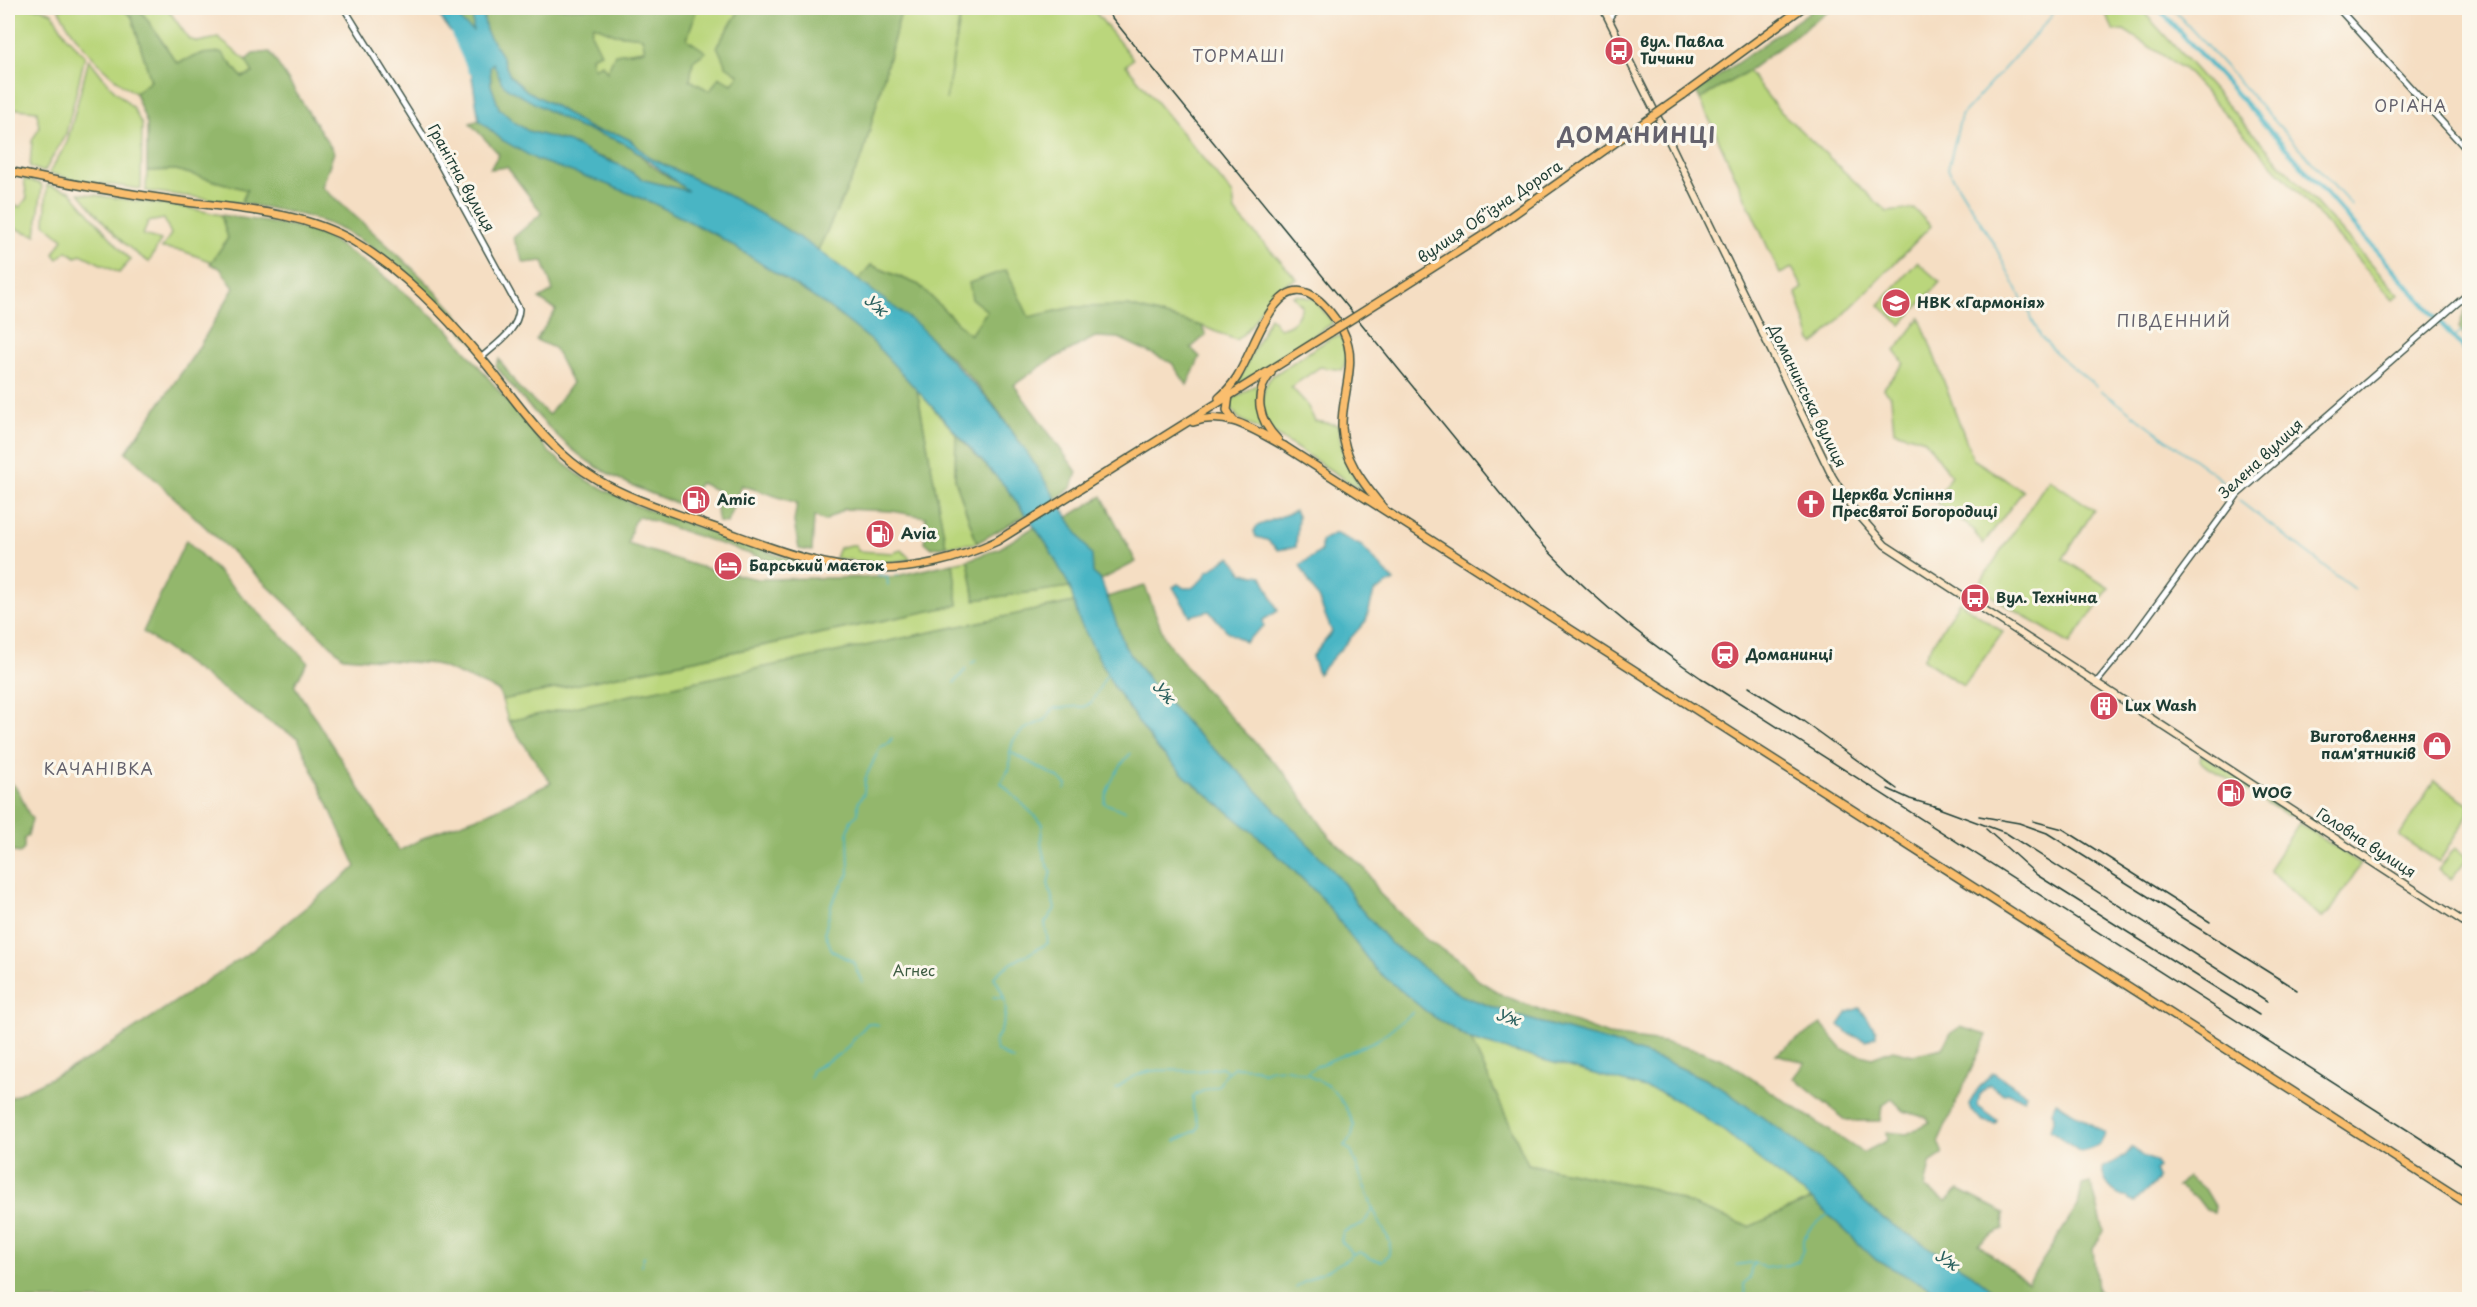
<svg xmlns="http://www.w3.org/2000/svg" width="2477" height="1307" font-family="'Playpen Sans',sans-serif">
<rect width="100%" height="100%" fill="#fbf7ec"/>
<filter id="ink" filterUnits="userSpaceOnUse"><feTurbulence type="fractalNoise" baseFrequency=".0167" numOctaves="2"/><feDisplacementMap in="SourceGraphic" scale="12" xChannelSelector="R" yChannelSelector="G"/><feConvolveMatrix kernelMatrix="1 2 1 2 8 2 1 2 1" color-interpolation-filters="sRGB"/></filter>
<filter id="wash" filterUnits="userSpaceOnUse"><feTurbulence type="fractalNoise" baseFrequency=".008" numOctaves="4" result="noise"/><feDisplacementMap in="SourceGraphic" scale="24" xChannelSelector="R" yChannelSelector="G"/><feGaussianBlur stdDeviation="1.35" result="paint"/><feColorMatrix in="noise" values="0 0 0 0 0 0 0 0 0 0 0 0 0 0 0 0 0 1.4 0 .05"/><feComposite in="paint" operator="in"/></filter>
<g filter="url(#wash)">
<rect width="100%" height="100%" fill="#f5dec3"/>
<!-- green -->
<g fill="#bad67c" stroke="#6c8a58" stroke-width="1.5">
<polygon points="13,8 41,8 52,13 67,37 85,56 66,134 44,172 30,167 32,141 39,128 37,111 8,108 8,10"/>
<path d="M58,8H121L132,17L151,81L135,93C106,76 73,38 58,8Z"/>
<polygon points="139,8 167,8 189,39 198,42 218,38 246,60 253,73 242,77 201,54 177,63"/>
<polygon points="697,8 741,8 717,46 739,75 732,84 710,92 690,81 693,61 687,39"/>
<path d="M902,8H961L946,100L962,8H1092L1133,59L1126,65L1233,195L1235,212L1297,279C1256,293 1265,320 1236,340L1202,326L1074,307L1029,318L1006,270L988,310L970,336L919,285L871,265L858,280L818,250L863,155Z"/>
<polygon points="2103,8 2140,8 2399,295 2393,300 2317,213 2184,69 2124,30 2114,31"/>
<polygon points="593,24 615,34 642,36 645,50 631,52 607,72 593,68 591,57 600,53 591,33"/>
<polygon points="89,59 109,85 133,108 142,125 141,189 71,179 49,173 67,143"/>
<polygon points="1748,71 1777,108 1887,212 1914,209 1931,226 1815,344 1811,341 1796,293 1803,288 1792,268 1780,274 1700,99"/>
<polygon points="176,170 247,190 241,203 146,191 147,171"/>
<path d="M24,179L41,184L42,186L36,235C14,229 7,228 8,203L20,207L27,198Z"/>
<polygon points="47,185 70,191 130,260 119,273 81,254 76,257 67,251 58,259 54,254 63,239 45,224"/>
<path d="M79,193L188,208L221,215L228,238L212,262L183,251L162,248L171,234L164,219L148,222L143,235L161,240L149,262C120,244 101,219 79,193Z"/>
<polygon points="1917,262 1940,282 1901,325 1879,305"/>
<path d="M1297,295L1314,299L1333,323L1236,386L1270,317L1279,328C1294,325 1297,320 1302,306L1293,296Z"/>
<polygon points="1920,318 1973,459 2023,491 1983,544 1974,530 1936,502 1951,475 1925,440 1894,431 1891,397 1883,389 1904,363 1895,351"/>
<path d="M1341,336L1347,356L1343,370L1320,367L1291,387L1306,403L1315,421L1338,425C1342,456 1346,465 1363,491L1273,433C1260,417 1258,392 1272,376L1332,337Z"/>
<path d="M1261,382C1259,403 1255,410 1266,430L1265,433L1238,418L1231,407V400Z"/>
<polygon points="917,390 956,434 955,479 977,543 946,546"/>
<polygon points="2049,479 2094,510 2063,559 2109,588 2070,644 1977,587"/>
<polygon points="850,545 856,545 858,551 893,553 901,550 911,559 880,564 835,558 839,548"/>
<polygon points="968,560 975,600 1070,587 1074,602 508,721 502,700 958,605 953,563"/>
<polygon points="1959,602 2003,632 1964,686 1923,659"/>
<polygon points="2201,754 2291,812 2290,817 2203,764 2200,760"/>
<polygon points="2434,781 2469,804 2469,814 2439,862 2399,836"/>
<polygon points="2299,823 2361,864 2330,912 2321,918 2270,871 2271,866"/>
<polygon points="2455,848 2468,857 2451,879 2438,870"/>
<polygon points="1471,1040 1660,1092 1689,1107 1725,1132 1786,1181 1812,1199 1749,1227 1649,1188 1528,1164"/>
</g>
<!-- forest -->
<g fill="#93b76c" stroke="#597a50" stroke-width="1.5" fill-rule="evenodd">
<path d="M121,8H139L177,63L201,54L221,52L242,77L253,73L246,60L253,54L270,52L334,152L322,187C376,235 441,289 484,348L478,347C432,301 388,247 326,223C299,212 269,209 241,203L247,190L176,170L147,171V124L135,93L151,81L132,17Z"/>
<polygon points="453,8 473,8 473,32 464,24"/>
<path d="M482,8H697L687,39L706,52L693,61L690,80L710,91L719,77L732,84L739,75L726,66L717,46L741,8H902L863,155L818,250L722,192L650,158L630,140L618,134L595,131L584,125L555,106L527,91L510,76L501,55L486,31ZM593,25L615,34L642,37L645,50L615,54L607,72L602,64L593,68L591,57L601,53L591,33Z"/>
<polygon points="1815,8 1832,8 1748,71 1700,99 1696,92"/>
<polygon points="493,63 539,104 578,127 617,140 631,147 652,166 689,191 644,180 610,160 593,155 569,142 528,131 513,121 499,108 491,85 490,67"/>
<path d="M479,120L502,140L653,203L718,236L829,307L872,341L917,390L946,546L932,548L925,542L926,517L892,511L844,509L825,521L814,516L812,551L799,549L794,522L797,503L741,485L727,523L718,522L716,490L700,483L681,505C650,494 618,481 589,462C559,442 518,396 496,366L499,359L518,387L549,415L572,383L554,348L536,340L556,310L539,299L553,291L543,261L524,263L513,238L542,213L507,167L490,169L499,154L470,123Z"/>
<polygon points="221,215 294,226 327,237 380,273 448,329 550,453 586,480 635,505 800,563 799,567 779,564 639,516 633,523 628,544 697,566 757,579 892,577 953,563 958,605 502,700 499,691 435,664 343,657 126,452 196,352 234,288 220,268 210,264 228,238"/>
<path d="M871,265L919,285L970,335L987,311L972,299L969,283L1006,270L1029,317L1074,307L1129,306L1202,326L1206,335L1191,348L1200,357L1187,385L1172,363L1119,338L1095,337L1049,361L1014,385L1077,472L1072,487L1056,500C1035,468 1016,434 993,404C953,354 909,318 858,280Z"/>
<polygon points="2469,307 2469,344 2459,328 2464,312"/>
<polygon points="956,434 1005,486 1026,515 977,543 955,479"/>
<polygon points="1102,496 1136,562 1101,580 1093,573 1092,565 1068,517"/>
<polygon points="1034,527 1046,543 1070,587 975,600 968,560 1000,548"/>
<polygon points="186,540 308,662 294,685 399,851 433,833 486,814 551,783 508,721 1074,602 1079,620 1114,687 1156,747 1186,777 1261,839 1322,898 1375,969 1428,1013 1471,1040 1528,1164 1649,1188 1749,1227 1812,1199 1876,1260 1932,1289 1945,1299 8,1300 8,1099 89,1059 253,950 356,867 298,738 271,723 143,632"/>
<polygon points="1145,586 1165,639 1204,689 1285,774 1330,837 1366,870 1381,895 1428,941 1461,962 1478,980 1504,996 1608,1035 1663,1042 1701,1051 1724,1060 1863,1153 1888,1140 1887,1132 1907,1134 1930,1122 1927,1118 1904,1111 1892,1099 1882,1106 1880,1121 1847,1121 1794,1078 1805,1063 1776,1054 1821,1024 1843,1050 1872,1058 1893,1050 1913,1055 1942,1048 1951,1033 1960,1027 1987,1035 1938,1142 1943,1154 1930,1163 1925,1188 1946,1201 1959,1190 2004,1213 2003,1229 1978,1244 2028,1283 2078,1206 2082,1185 2091,1183 2104,1231 2093,1249 2097,1290 2109,1299 2003,1299 1969,1272 1883,1219 1863,1201 1845,1181 1794,1140 1717,1085 1674,1065 1613,1043 1517,1016 1460,995 1439,981 1390,943 1359,907 1345,885 1242,775 1193,730 1152,684 1125,647 1107,597"/>
<path d="M8,780C25,793 21,804 32,819L28,835L24,839V849L20,853L8,851Z"/>
<path d="M2187,1177L2205,1189L2215,1206L2214,1212L2206,1210L2196,1197C2188,1196 2184,1187 2177,1187Z"/>
</g>
<!-- water -->
<g fill="#48b5c4" stroke="#34797c" stroke-width="1.5" fill-rule="evenodd">
<path d="M435,8H453L464,24L473,31V8H482L486,31L501,55L510,76L527,91L555,106L584,125L595,131L618,134L630,140L650,158L722,192L778,224L818,250L918,325L992,404L1028,454L1092,556L1093,573L1101,580L1125,647L1152,684L1193,730L1242,775L1329,866L1345,885L1359,907L1390,943L1460,995L1517,1016L1613,1043L1674,1065L1717,1085L1794,1140L1845,1181L1863,1201L1883,1219L1969,1272L2003,1299H1945L1932,1289L1876,1260L1812,1199L1786,1181L1725,1132L1689,1107L1660,1092L1471,1040L1428,1013L1375,969L1322,898L1261,839L1186,777L1156,747L1114,687L1079,620L1070,587L1046,543L1005,486L872,341L829,307L718,236L653,203L601,182L537,160L502,140L479,120L471,71L463,46L448,29ZM493,63L502,83L510,90L578,127L617,140L631,147L688,191L644,180L622,166L593,155L569,142L528,131L513,121L499,108L491,85L490,67Z"/>
<polygon points="1295,511 1298,516 1296,547 1278,550 1267,540 1256,537 1254,531 1257,526"/>
<polygon points="1335,533 1362,546 1394,581 1374,592 1366,621 1318,674 1312,657 1332,632 1319,600 1300,565 1321,551 1321,541"/>
<path d="M1231,557L1243,573L1262,576L1278,611L1263,620L1264,626L1245,642L1228,632L1209,611L1190,616L1173,587L1178,584L1184,588H1192L1204,578L1207,571C1217,568 1221,559 1231,557Z"/>
<polygon points="1860,1008 1876,1031 1876,1036 1866,1041 1849,1034 1839,1025 1848,1012"/>
<polygon points="1993,1072 2026,1094 2024,1099 2007,1092 2004,1094 1989,1085 1980,1094 1977,1106 1997,1120 1996,1124 1984,1121 1971,1111 1969,1104 1978,1089"/>
<path d="M2056,1102L2105,1133C2103,1146 2092,1149 2080,1152L2050,1130L2054,1117L2052,1111Z"/>
<path d="M2132,1147L2142,1156L2155,1161L2159,1167L2155,1170L2158,1178L2157,1181L2135,1202L2130,1201L2127,1197C2113,1194 2103,1183 2102,1168L2125,1156Z"/>
</g>
<g fill="none" stroke-linecap="round" stroke-linejoin="round">
<!-- stream -->
<g stroke="#48b5c4" stroke-width="1.5">
<polyline points="2054,8 2051,17 1961,116 1948,169 1994,244 2041,337 2060,357 2096,386"/>
<polyline points="2172,8 2352,206"/>
<polyline points="2466,330 2470,327"/>
<polyline points="2453,338 2462,332"/>
<polyline points="2102,391 2219,478 2233,494"/>
<polyline points="2238,500 2355,590"/>
<polyline points="878,575 888,576"/>
<polyline points="895,575 898,575"/>
<polyline points="887,576 888,585"/>
<polyline points="971,664 976,660"/>
<polyline points="954,683 966,669"/>
<polyline points="1010,752 1057,777 1067,785 1065,789"/>
<path d="M1125,811L1104,803C1107,786 1119,766 1131,753"/>
<polyline points="862,982 853,962 832,951 825,932 832,902 849,874 848,832 851,820 858,814 858,803 864,793 865,779 880,747 888,744 892,738"/>
<polyline points="993,997 1005,998"/>
<path d="M1013,1060L997,1051L995,1042C1009,1017 1010,1002 994,977C1007,963 1031,953 1048,943L1045,923L1055,909L1048,883L1051,871C1042,857 1039,840 1043,824L1001,783L1010,767V752L1013,741L1023,730L1045,720L1054,708C1065,709 1073,705 1084,707L1092,702L1108,672"/>
<polyline points="810,1078 812,1070 843,1052 868,1023 879,1025"/>
<path d="M1116,1089C1141,1066 1162,1070 1193,1071C1203,1071 1213,1068 1222,1067L1227,1071"/>
<path d="M1175,1141L1197,1130L1199,1125L1193,1109V1096L1205,1090L1219,1086L1224,1075L1234,1067L1256,1068L1263,1072C1276,1066 1293,1069 1306,1074"/>
<polyline points="1354,1254 1360,1252 1372,1259 1382,1261 1389,1254 1390,1242 1373,1209"/>
<polyline points="1736,1265 1755,1262"/>
<polyline points="641,1266 644,1256"/>
<path d="M1296,1288C1312,1273 1336,1270 1353,1254L1341,1241L1343,1232L1364,1223L1373,1209L1351,1151L1344,1146L1352,1136L1354,1125C1348,1111 1340,1095 1327,1085C1320,1080 1313,1080 1307,1073L1315,1067L1377,1040L1413,1012"/>
<polyline points="1745,1300 1744,1283 1750,1278 1751,1268 1755,1262 1764,1268 1789,1265 1798,1261 1803,1250 1803,1240 1811,1227 1829,1214"/>
</g>
<!-- canal -->
<polyline stroke="#48b5c4" stroke-width="4.5" points="2158,8 2278,139 2470,356"/>
<!-- river -->
<polyline stroke="#48b5c4" stroke-width="8" points="455,33 472,70"/>
</g>
</g>
<g filter="url(#ink)">
<g fill="none" stroke-linecap="round" stroke-linejoin="round">
<!-- tertiary casing -->
<g stroke="#3f5549" stroke-width="8">
<g id="tertiary">
<path d="M344,8L430,146L519,309C518,331 496,344 481,358"/>
<polyline points="2338,8 2470,153"/>
<polyline points="1609,18 1616,8"/>
<polyline points="2096,683 2127,645 2238,494 2470,292"/>
</g>
</g>
<!-- secondary casing -->
<g stroke="#3f5549" stroke-width="9">
<g id="secondary">
<polyline points="1603,8 1654,110"/>
<polyline points="1658,118 1832,476 1850,505 1885,545 2470,926"/>
</g>
</g>
<!-- primary casing -->
<g stroke="#3f5549" stroke-width="10">
<polyline id="primary" points="1284,446 2470,1205"/>
</g>
<!-- trunk casing -->
<g stroke="#3f5549" stroke-width="10">
<g id="trunk">
<polyline points="1683,95 1802,8"/>
<path d="M8,171C64,183 121,193 179,201C237,209 301,211 353,241C402,270 444,314 481,358C504,385 524,415 548,440C562,455 579,469 596,479C631,500 672,512 710,526C762,544 817,568 872,569C914,570 959,559 997,541L1331,332"/>
<polyline points="1396,291 1490,231 1629,133"/>
<path d="M1343,331C1359,362 1341,395 1342,427C1344,461 1364,484 1384,509"/>
<path d="M1271,373C1252,395 1259,421 1278,440"/>
<polyline points="1229,395 1227,410 1233,420"/>
<path d="M1219,398C1226,392 1232,385 1237,377C1261,337 1283,242 1338,323"/>
<path d="M1193,422C1227,410 1254,430 1284,446"/>
</g>
</g>
<!-- tertiary -->
<use href="#tertiary" stroke="#fff" stroke-width="5"/>
<!-- secondary -->
<use href="#secondary" stroke="#fde5c5" stroke-width="6"/>
<!-- primary -->
<use href="#primary" stroke="#fabe6e" stroke-width="7"/>
<!-- trunk -->
<use href="#trunk" stroke="#fabe6e" stroke-width="7"/>
<!-- rail -->
<g stroke="#1f3d34" stroke-width="1.5">
<path d="M1104,8L1533,534C1583,591 1639,636 1701,678L2470,1170"/>
<polyline points="1749,687 1803,721 1897,789"/>
<polyline points="1888,789 1910,799 1941,808"/>
<polyline points="1933,806 2006,833 2267,1001"/>
<polyline points="1979,816 2019,823 2047,833 2297,990"/>
<polyline points="2033,821 2063,829 2210,922"/>
<polyline points="1986,829 2037,875 2259,1015"/>
</g>
<!-- trunk-bridge casing -->
<g stroke="#3f5549" stroke-width="10" stroke-linecap="butt">
<g id="trunk-bridge">
<polyline points="1629,133 1683,95"/>
<polyline points="1331,332 1396,291"/>
</g>
</g>
<!-- trunk-bridge -->
<use href="#trunk-bridge" stroke="#fabe6e" stroke-width="7"/>
</g>
</g>
<!-- icons -->
<defs>
<g id="bus-disc" transform="scale(1.5)"><circle r="9.5" fill="#d1495b" stroke="#fbf7ec"/><path d="M-5-6H5V4H4V6H2V4H-2V6H-4V4H-5ZM-3.5-4V0h7V-4ZM-3.5 1.2v1.5H-2V1.2ZM2 1.2v1.5H3.5V1.2Z" fill="#fff"/></g>
<g id="school-disc" transform="scale(1.5)"><circle r="9.5" fill="#d1495b" stroke="#fbf7ec"/><path d="M0-5L7-2L0 1L-7-2ZM-4 1L0 2.5L4 1V4Q0 6-4 4Z" fill="#fff"/></g>
<g id="fuel-disc" transform="scale(1.5)"><circle r="9.5" fill="#d1495b" stroke="#fbf7ec"/><path d="M-5.5-6h7V0h2V4h1.3V-2.5L3-4.5l.8-.8L6-3V5H2.5V1h-1V6h-7ZM-4.2-4.7v3.2H.2V-4.7Z" fill="#fff"/></g>
<g id="church-disc" transform="scale(1.5)"><circle r="9.5" fill="#d1495b" stroke="#fbf7ec"/><path d="M-1.2-6h2.4v3.5h3.3v2.4h-3.3V6h-2.4V-.1h-3.3v-2.4h3.3Z" fill="#fff"/></g>
<g id="hotel-disc" transform="scale(1.5)"><circle r="9.5" fill="#d1495b" stroke="#fbf7ec"/><path d="M-6-4.5h1.5V1H6V5H4.5V3h-9V5H-6ZM-4 0a1.8 1.8 0 1 1 3.6 0ZM.5 0V-2.5h3Q6-2.5 6 0Z" fill="#fff"/></g>
<g id="station-disc" transform="scale(1.5)"><circle r="9.5" fill="#d1495b" stroke="#fbf7ec"/><path d="M-3-6H3Q5-6 5-4V2Q5 4 3 4L4.5 6H3L1.5 4h-3L-3 6H-4.5L-3 4Q-5 4-5 2V-4Q-5-6-3-6ZM-3.5-4v3h7v-3ZM-3.5 1v1.5H-2V1ZM2 1v1.5H3.5V1Z" fill="#fff"/></g>
<g id="building-disc" transform="scale(1.5)"><circle r="9.5" fill="#d1495b" stroke="#fbf7ec"/><path d="M-4-6H4V6H1V3H-1V6H-4ZM-2.5-4.3h1.7v1.8h-1.7ZM.8-4.3h1.7v1.8H.8ZM-2.5-1h1.7V.8h-1.7ZM.8-1h1.7V.8H.8Z" fill="#fff"/></g>
<g id="shop-disc" transform="scale(1.5)"><circle r="9.5" fill="#d1495b" stroke="#fbf7ec"/><path d="M-5-2.5h2.3a2.7 3.5 0 0 1 5.4 0H5L5.5 6h-11ZM-1.5-2.5h3a1.5 2.3 0 0 0-3 0Z" fill="#fff"/></g>
</defs>
<g fill-rule="evenodd">
<use href="#bus-disc" x="1619" y="51"/>
<use href="#school-disc" x="1896" y="303"/>
<use href="#fuel-disc" x="696" y="500"/>
<use href="#church-disc" x="1811" y="504"/>
<use href="#fuel-disc" x="880" y="534"/>
<use href="#hotel-disc" x="728" y="566"/>
<use href="#bus-disc" x="1975" y="598"/>
<use href="#station-disc" x="1725" y="655"/>
<use href="#building-disc" x="2104" y="706"/>
<use href="#shop-disc" x="2437" y="746"/>
<use href="#fuel-disc" x="2231" y="793"/>
</g>
<g text-anchor="middle" stroke-width="6" stroke-linejoin="round" paint-order="stroke">
<!-- poi labels -->
<g font-size="15" font-weight="bold" fill="#1f3d34" stroke="#fbf7ec" text-anchor="start">
<text x="1640" y="47">вул. Павла<tspan x="1640" dy="17">Тичини</tspan></text>
<text x="1917" y="308">НВК «Гармонія»</text>
<text x="1832" y="500">Церква Успіння<tspan x="1832" dy="17">Пресвятої Богородиці</tspan></text>
<text x="717" y="505">Amic</text>
<text x="901" y="539">Avia</text>
<text x="749" y="571">Барський маєток</text>
<text x="1996" y="603">Вул. Технічна</text>
<text x="1746" y="660">Доманинці</text>
<text x="2125" y="711">Lux Wash</text>
<text x="2416" y="742" text-anchor="end">Виготовлення<tspan x="2416" dy="17">пам'ятників</tspan></text>
<text x="2252" y="798">WOG</text>
</g>
<!-- street labels -->
<g font-size="15" fill="#1f3d34" stroke="#fbf7ec">
<text transform="translate(461 178) rotate(61)" y="5">Гранітна вулиця</text>
<text transform="translate(1490 212) rotate(-34)" y="5">вулиця Обʼїзна Дорога</text>
<text transform="translate(1807 396) rotate(64)" y="5">Доманинська вулиця</text>
<text transform="translate(2261 459) rotate(-43)" y="5">Зелена вулиця</text>
<text transform="translate(2366 843) rotate(33)" y="5">Головна вулиця</text>
</g>
<!-- park labels -->
<g font-size="15" fill="#3e5c42" stroke="#fbf7ec">
<text x="914" y="976">Агнес</text>
</g>
<!-- neighbourhood labels -->
<g font-size="16" letter-spacing="1.5" fill="#64626d" stroke="#fbf7ec">
<text x="1239" y="62">ТОРМАШІ</text>
<text x="2411" y="112">ОРІАНА</text>
<text x="2174" y="327">ПІВДЕННИЙ</text>
<text x="99" y="775">КАЧАНІВКА</text>
</g>
<!-- water labels -->
<g font-size="16" font-style="italic" fill="#2b615f" stroke="#fbf7ec">
<text transform="translate(876 305) rotate(40)" y="6">Уж</text>
<text transform="translate(1164 692) rotate(48)" y="6">Уж</text>
<text transform="translate(1508 1017) rotate(17)" y="6">Уж</text>
<text transform="translate(1947 1260) rotate(33)" y="6">Уж</text>
</g>
<!-- district labels -->
<g font-size="21" font-weight="bold" letter-spacing="1.5" fill="#64626d" stroke="#fbf7ec">
<text x="1637" y="143">ДОМАНИНЦІ</text>
</g>
</g>
<!-- margin -->
<rect width="2477" height="1307" fill="none" stroke="#fbf7ec" stroke-width="30"/>
</svg>
